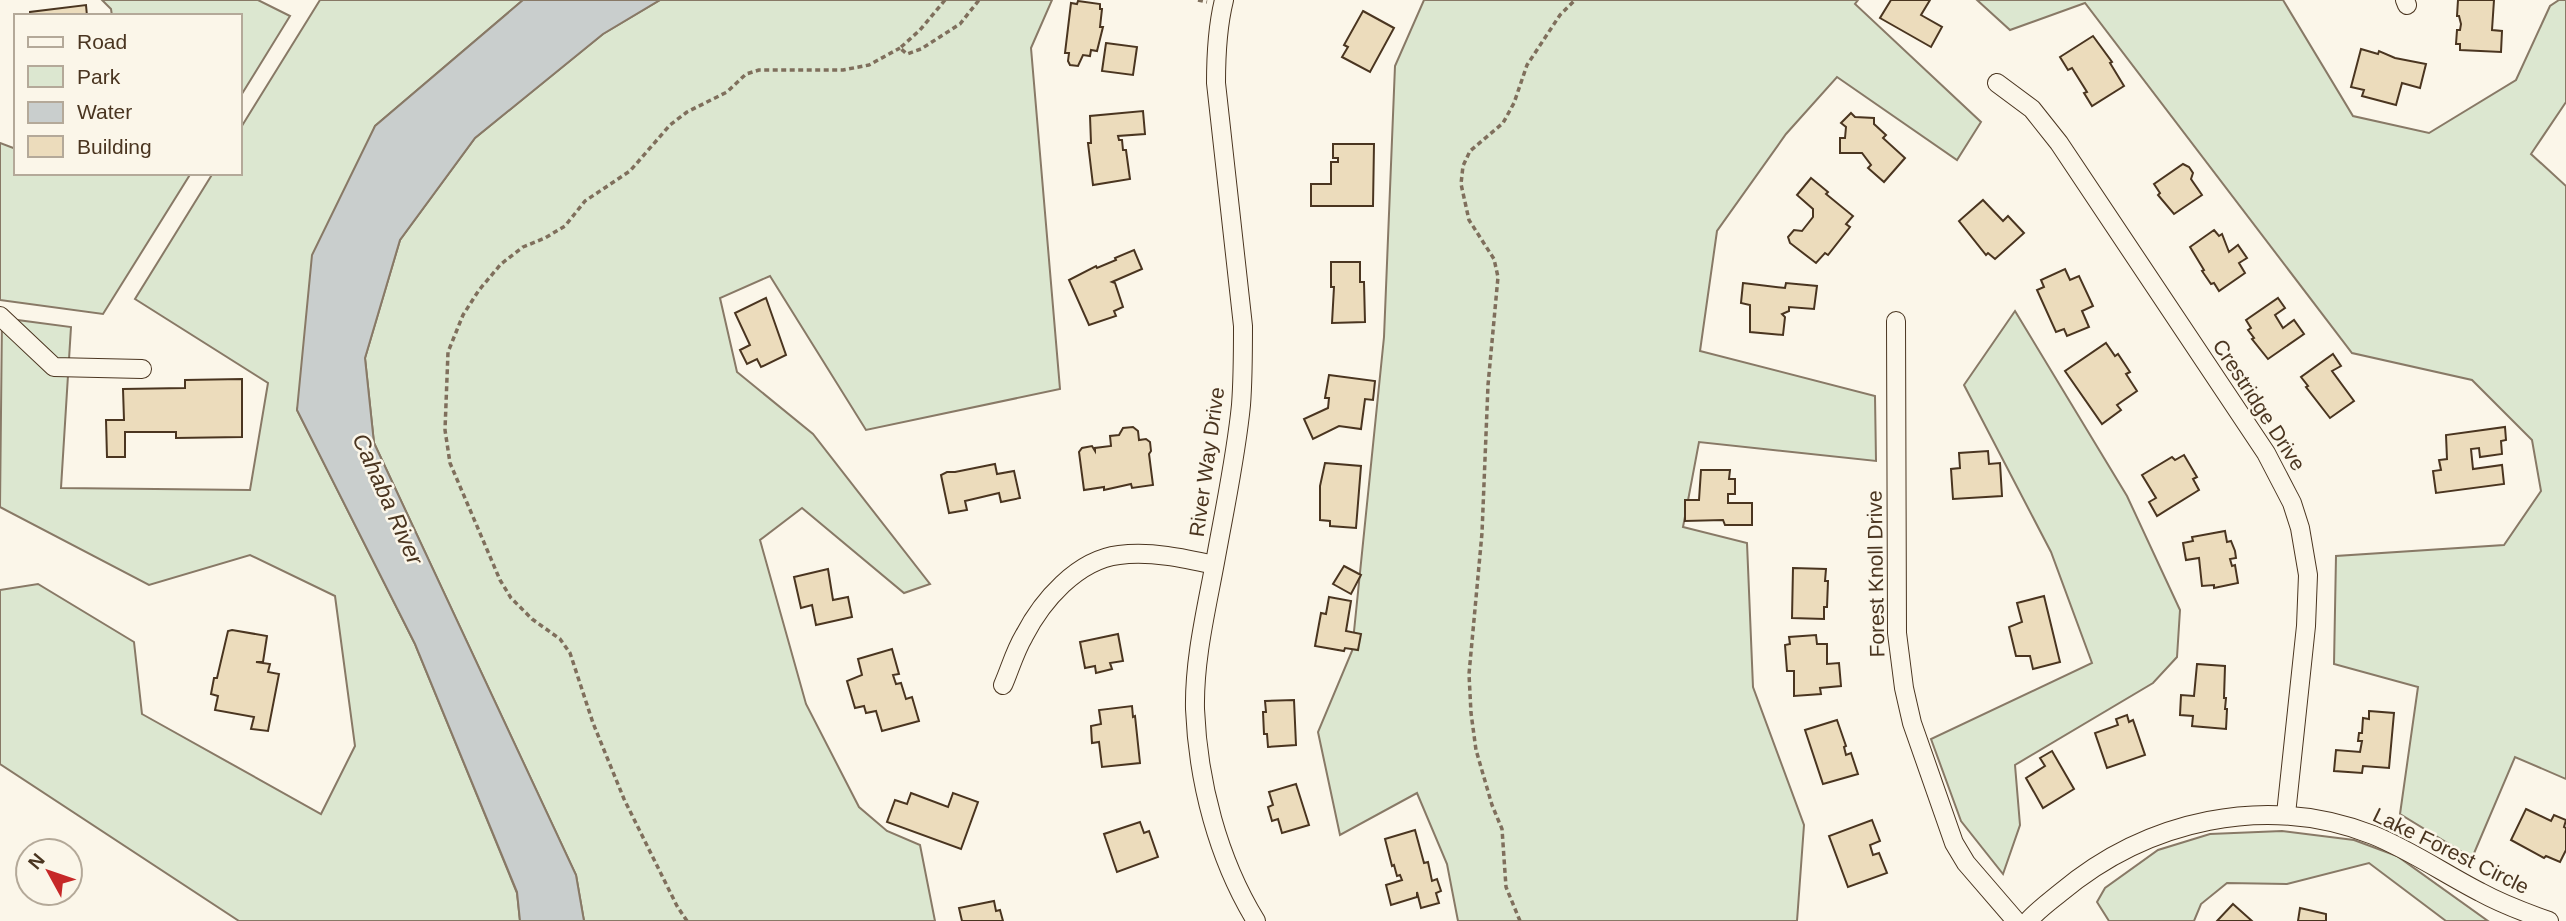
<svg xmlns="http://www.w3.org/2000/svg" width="2566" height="921" font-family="Arial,sans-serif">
<rect width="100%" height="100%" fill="#fbf6e9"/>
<!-- green -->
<g fill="#dce7d0" stroke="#887966" stroke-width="2">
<polygon points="102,0 258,0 290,16 240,97 240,16 112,16 111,9"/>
<polygon points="320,0 523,0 375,126 297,410 415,644 517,893 520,921 239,921 0,764 0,590 38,584 134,642 142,714 321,814 355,746 335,596 250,555 149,585 0,507 2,318 71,327 61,488 250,490 268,383 135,299 213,173 240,173 240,129"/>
<polygon points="660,0 1052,0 1031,48 1060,389 866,430 770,276 720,298 737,372 813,434 930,584 904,593 802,508 760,540 806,704 859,807 887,831 920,845 935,921 584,921 576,875 374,443 365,358 400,240 475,138 603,34"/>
<polygon points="1424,0 1858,0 1855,4 1981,122 1957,160 1837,77 1786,134 1717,231 1700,351 1875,396 1876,461 1699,442 1683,527 1747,543 1753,687 1804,825 1797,921 1458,921 1447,864 1417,793 1340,835 1318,732 1352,651 1384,337 1395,66"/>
<polygon points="1977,0 2283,0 2353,116 2429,133 2516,80 2550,6 2559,0 2566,0 2566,102 2531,154 2566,186 2566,779 2515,757 2472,858 2400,814 2418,687 2334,664 2336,556 2504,545 2541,491 2532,440 2472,380 2352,353 2085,3 2010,30"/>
<polygon points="0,143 16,149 16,173 191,173 103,314 0,300"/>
<polygon points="2015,311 2127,496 2180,610 2177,657 2153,683 2015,765 2020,825 2003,874 1961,821 1931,739 2092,663 2051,552 1964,385"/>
<polygon points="2282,831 2354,840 2397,856 2488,921 2446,921 2369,863 2287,884 2227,883 2201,904 2194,921 2109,921 2097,902 2105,888 2158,850 2210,834"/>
</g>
<!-- water -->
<polygon fill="#c9cecd" stroke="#887966" stroke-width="2" points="523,0 660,0 603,34 475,138 400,240 365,358 374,443 576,875 584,921 520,921 517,892 415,644 297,410 312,255 375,126"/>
<!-- building -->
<g fill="#ecdcbc" stroke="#4a3520" stroke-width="2">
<polygon points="1891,0 1930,0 1921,15 1942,27 1931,47 1880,18"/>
<polygon points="2458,0 2494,0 2492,30 2502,31 2501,52 2460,50 2460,44 2456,44 2457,30 2460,30 2461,24 2459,16 2457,16"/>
<polygon points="1078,1 1100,4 1100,9 1102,9 1100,27 1103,27 1097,51 1091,50 1090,56 1083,55 1078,66 1070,65 1068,61 1069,53 1065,53 1071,3 1077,4"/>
<polygon points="86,5 87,16 30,16 30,12"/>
<polygon points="1363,11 1394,28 1370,72 1342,57 1348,47 1344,45"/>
<polygon points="2093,36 2112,62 2110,63 2124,86 2092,106 2084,93 2087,92 2072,68 2068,70 2060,57"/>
<polygon points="1106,43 1137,47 1133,75 1102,71"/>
<polygon points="2361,49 2378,54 2379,51 2395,58 2426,64 2420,88 2402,83 2396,105 2362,96 2364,90 2351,87"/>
<polygon points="1143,111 1145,134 1118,136 1119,140 1122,140 1123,150 1126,150 1130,179 1093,185 1088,143 1091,143 1090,116"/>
<polygon points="1851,113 1855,117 1874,118 1874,124 1886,135 1883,138 1905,158 1884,182 1868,168 1871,165 1862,153 1840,153 1840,138 1845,138 1846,127 1841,123"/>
<polygon points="1333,144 1374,144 1373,206 1311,206 1311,184 1331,184 1331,162 1338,162 1338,158 1333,158"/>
<polygon points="2183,164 2189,167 2193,173 2191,179 2202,195 2174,214 2158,195 2160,193 2154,184"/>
<polygon points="1811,178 1828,192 1826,194 1853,216 1846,224 1850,227 1828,255 1825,253 1816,263 1790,243 1788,237 1794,230 1802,231 1813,217 1813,209 1797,195"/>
<polygon points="1983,200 2003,221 2008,216 2024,233 1995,259 1988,253 1986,255 1959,221"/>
<polygon points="2214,230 2219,236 2222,234 2229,252 2238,245 2247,258 2239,263 2245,273 2219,291 2214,283 2211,284 2202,271 2204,270 2190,247"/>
<polygon points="1134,250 1142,269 1112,282 1115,283 1123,307 1114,311 1116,316 1089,325 1069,280 1096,266 1097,268 1116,260 1115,258"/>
<polygon points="1331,262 1360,262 1360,282 1364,282 1365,322 1332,323 1334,287 1331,287"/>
<polygon points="2065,269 2070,280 2079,276 2093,306 2082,311 2089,327 2067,336 2064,329 2056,332 2037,290 2044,287 2041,280"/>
<polygon points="1743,283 1785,288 1786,283 1817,286 1814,309 1789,307 1789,311 1782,314 1785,317 1783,335 1750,332 1750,305 1741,303"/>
<polygon points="766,298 786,355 761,367 757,359 747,364 740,350 750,345 735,313"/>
<polygon points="2278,298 2285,308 2275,315 2283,328 2294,320 2304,334 2268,359 2252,339 2254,338 2248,330 2251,328 2246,320"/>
<polygon points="2106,343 2115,356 2118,354 2130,372 2126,374 2137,391 2117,405 2121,410 2102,424 2065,371"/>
<polygon points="2333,354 2341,366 2332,371 2354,401 2330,418 2306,387 2308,386 2301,377"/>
<polygon points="1329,375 1375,381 1373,400 1365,399 1361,429 1339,426 1313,439 1304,419 1328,408 1329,398 1325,398"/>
<polygon points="242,379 242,437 176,438 176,432 125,432 125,457 107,457 106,420 124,420 123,389 185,388 185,380"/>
<polygon points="1133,427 1138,431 1139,440 1146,439 1150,442 1151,451 1149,454 1153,485 1132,488 1131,484 1104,490 1104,487 1084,490 1079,452 1082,448 1092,446 1095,451 1095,448 1111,446 1110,436 1119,435 1123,428"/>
<polygon points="2505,427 2506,440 2501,441 2502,454 2480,457 2479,448 2471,449 2473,469 2502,465 2504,484 2436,493 2433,471 2441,470 2439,460 2447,459 2446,435"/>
<polygon points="1988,451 1989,464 2000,463 2002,496 1953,499 1951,469 1960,468 1959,453"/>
<polygon points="2184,455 2197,477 2193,479 2199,490 2157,516 2149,502 2156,498 2142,475 2172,457 2175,460"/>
<polygon points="1325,463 1361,466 1356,528 1330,526 1330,521 1320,520 1320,486"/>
<polygon points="995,464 997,474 1014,471 1020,498 1001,502 999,493 965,501 967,510 949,513 941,475 947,472 955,472"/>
<polygon points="1701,470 1730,470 1729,479 1735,479 1735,494 1728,494 1728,503 1752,503 1752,525 1725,525 1723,520 1685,521 1685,500 1699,500"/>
<polygon points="2225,531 2227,542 2231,541 2235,551 2236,558 2230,559 2232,566 2235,565 2238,583 2214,588 2214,585 2202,586 2199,558 2186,560 2183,543 2193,541 2192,537"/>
<polygon points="1344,566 1361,575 1351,594 1333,584"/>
<polygon points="1793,568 1826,569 1825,581 1828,581 1827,607 1824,607 1824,619 1792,618"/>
<polygon points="828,569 833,600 848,597 852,617 816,625 812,605 801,608 794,577"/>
<polygon points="2044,596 2060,662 2033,669 2030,656 2016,656 2009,627 2022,622 2017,603"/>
<polygon points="1329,597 1351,601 1346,631 1361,634 1358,650 1345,648 1344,651 1315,646 1321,613 1326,614"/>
<polygon points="232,630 267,636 263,662 256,662 270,664 268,672 279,674 268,731 251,729 254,717 215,710 218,696 211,694 214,678 217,678 228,631"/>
<polygon points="1118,634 1123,661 1110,663 1112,669 1096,673 1095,666 1085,668 1080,642"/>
<polygon points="1816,635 1817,644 1827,644 1827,664 1839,663 1841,686 1820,688 1821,694 1794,696 1794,671 1787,671 1785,645 1790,644 1789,637"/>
<polygon points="892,649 899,674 893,675 896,684 901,683 906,699 912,697 919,721 882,731 876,711 866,713 864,706 855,708 847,681 862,675 858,659"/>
<polygon points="2197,664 2225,666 2224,698 2226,698 2225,709 2227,709 2226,729 2192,726 2193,716 2180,715 2181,695 2194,696"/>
<polygon points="1294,700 1296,745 1268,747 1267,734 1264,734 1263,712 1266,712 1265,701"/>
<polygon points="1132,706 1133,717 1135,716 1140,763 1102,767 1099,742 1092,743 1091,726 1101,724 1099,710"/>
<polygon points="2369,711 2394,713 2389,768 2363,766 2362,773 2334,771 2336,750 2360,752 2362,741 2358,741 2359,733 2362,733 2363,718 2369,719"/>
<polygon points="2127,715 2129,722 2133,720 2145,755 2107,768 2095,733 2118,725 2116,719"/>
<polygon points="1837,720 1846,746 1844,747 1846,755 1851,753 1858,774 1823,784 1805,730"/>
<polygon points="2052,751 2074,789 2043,808 2026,778 2045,766 2040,758"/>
<polygon points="1296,784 1309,825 1282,833 1278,819 1272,821 1268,807 1273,805 1269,792"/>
<polygon points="911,793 948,807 953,793 978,802 961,849 887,822 895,800 907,804"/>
<polygon points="2526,809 2551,821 2554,815 2566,820 2564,827 2566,828 2566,850 2560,862 2546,856 2544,858 2511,840"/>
<polygon points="1872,820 1880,841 1870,845 1873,855 1879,853 1887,873 1848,887 1829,836"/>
<polygon points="1140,822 1144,833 1149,831 1158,857 1117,872 1104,834"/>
<polygon points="1415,830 1424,863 1428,862 1432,881 1437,879 1441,891 1436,893 1439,903 1421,908 1417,892 1417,897 1391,905 1386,885 1402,880 1400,875 1397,876 1394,865 1392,866 1385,839"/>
<polygon points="994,901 996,911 1000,910 1003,921 962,921 959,908"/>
<polygon points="2233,904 2252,921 2217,921"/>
<polygon points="2300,908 2326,914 2326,921 2298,921"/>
</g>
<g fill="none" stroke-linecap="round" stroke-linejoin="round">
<!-- street casing -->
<g stroke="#4a3520" stroke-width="20">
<g id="street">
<path d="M1224,0C1217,28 1216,55 1216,83L1243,326C1243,352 1243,379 1241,405C1236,456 1225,507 1216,557C1207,607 1194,658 1195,709C1198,782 1218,859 1256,921"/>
<polyline points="2405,0 2407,5"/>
<polyline points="1997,83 2032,109 2059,143 2266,453 2292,503 2300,528 2308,575 2306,626 2286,814"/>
<polyline points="0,316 54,367 142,369"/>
<polyline points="1896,321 1897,633 1904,688 1912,723 1954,843 1966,863 2016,921"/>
<path d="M1003,685C1010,669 1015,651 1024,636C1042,601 1077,560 1119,555C1151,551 1183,558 1214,565"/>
<path d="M2028,921C2038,910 2049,902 2060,893C2147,820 2265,793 2373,835C2410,850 2445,874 2480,892C2502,904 2526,913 2549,921"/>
</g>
</g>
<!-- path -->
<g stroke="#7f6f5c" stroke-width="3.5" stroke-dasharray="5 3.5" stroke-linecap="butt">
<polyline points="945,0 920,30 900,48 907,54 921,49 960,24 979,0"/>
<polyline points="1198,0 1207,2"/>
<polyline points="687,921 677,906 624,799 593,723 570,653 560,639 532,619 511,598 500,580 450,463 445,430 448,352 463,315 479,290 501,264 523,247 545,238 565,226 585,201 630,171 670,125 687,112 727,92 746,74 759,70 843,70 869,65 900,48"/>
<polyline points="1520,921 1506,887 1502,829 1492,805 1476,750 1471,713 1469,674 1482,533 1488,385 1498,277 1494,259 1469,220 1461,184 1463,166 1470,151 1503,123 1514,103 1527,65 1560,15 1575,0"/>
</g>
<!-- street -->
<use href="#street" stroke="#fbf6e9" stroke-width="18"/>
</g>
<g text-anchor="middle" stroke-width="5" stroke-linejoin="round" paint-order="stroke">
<!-- street labels -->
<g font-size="21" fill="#4a3520" stroke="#fbf6e9">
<text transform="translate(2259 405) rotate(57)" y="7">Crestridge Drive</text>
<text transform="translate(1207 462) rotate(-82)" y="7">River Way Drive</text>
<text transform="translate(1876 574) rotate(-91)" y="7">Forest Knoll Drive</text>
<text transform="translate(2451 851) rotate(26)" y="7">Lake Forest Circle</text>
</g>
<!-- water labels -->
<g font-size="23" font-style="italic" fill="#4a3520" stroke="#fbf6e9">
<text transform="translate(388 499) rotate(66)" y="8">Cahaba River</text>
</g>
</g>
<!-- legend -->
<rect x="14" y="14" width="228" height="161" fill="#fbf6e9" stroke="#b4a999" stroke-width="2"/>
<rect x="28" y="37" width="35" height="10" fill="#fbf6e9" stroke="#b4a999" stroke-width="2"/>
<text x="77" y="49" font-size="21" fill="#4a3520">Road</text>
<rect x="28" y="66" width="35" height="21" fill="#dce7d0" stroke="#b4a999" stroke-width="2"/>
<text x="77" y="84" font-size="21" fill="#4a3520">Park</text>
<rect x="28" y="102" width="35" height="21" fill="#c9cecd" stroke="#b4a999" stroke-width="2"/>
<text x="77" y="119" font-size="21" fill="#4a3520">Water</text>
<rect x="28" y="136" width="35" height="21" fill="#ecdcbc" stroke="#b4a999" stroke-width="2"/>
<text x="77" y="154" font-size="21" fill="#4a3520">Building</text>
<!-- north arrow -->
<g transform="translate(49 872) rotate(310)"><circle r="33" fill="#fbf6e9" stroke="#b4a999" stroke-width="2"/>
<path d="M0-5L12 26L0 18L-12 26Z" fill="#c62828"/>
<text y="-10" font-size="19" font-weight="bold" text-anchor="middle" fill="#4a3520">N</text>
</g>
</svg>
